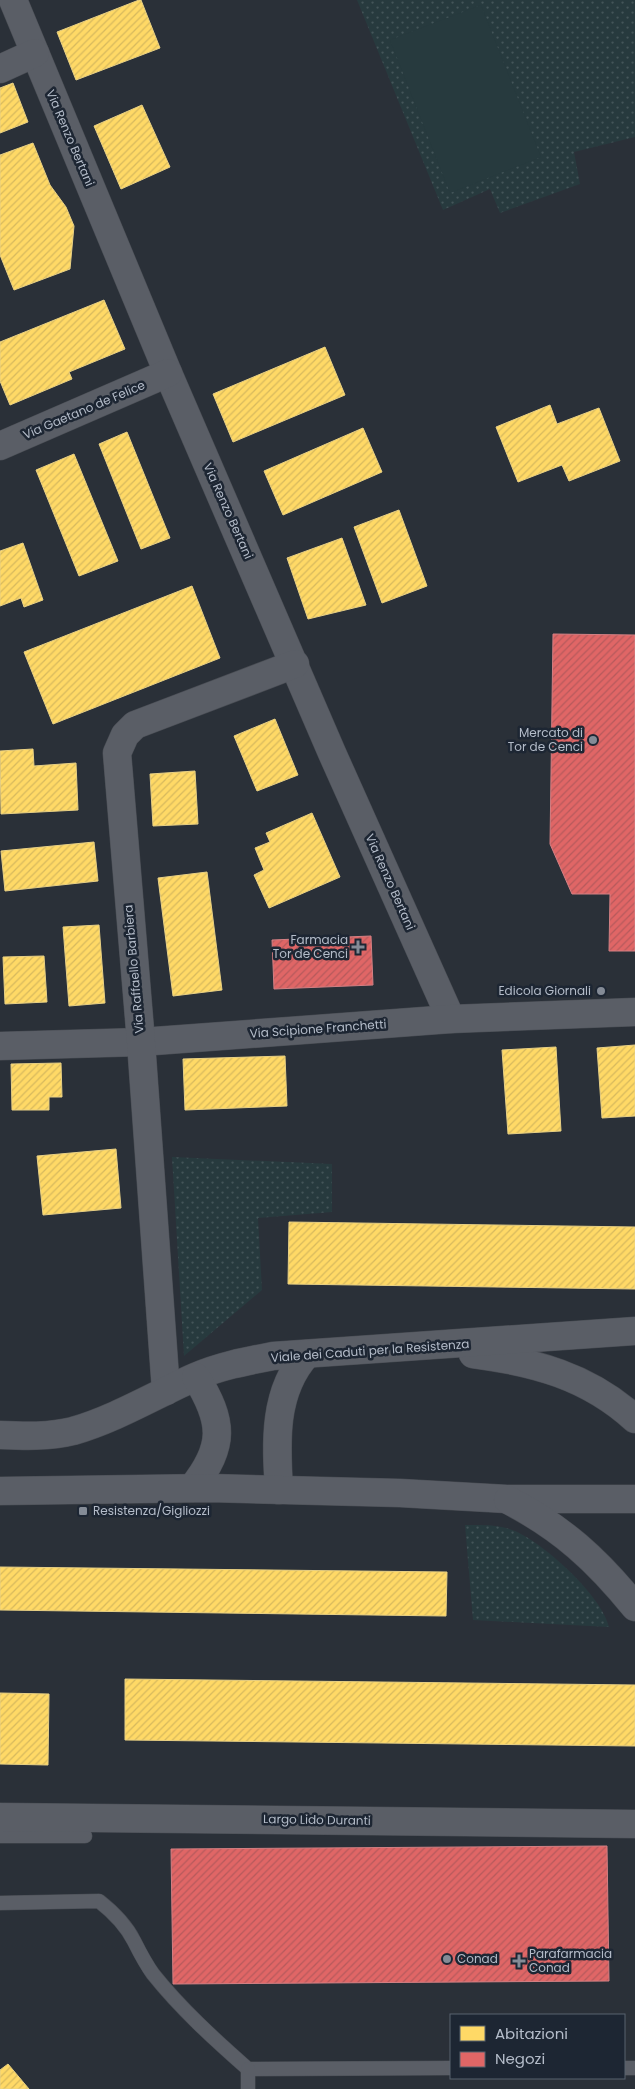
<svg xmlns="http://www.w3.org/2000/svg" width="635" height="2089" font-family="Poppins,sans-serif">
<defs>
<pattern id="park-dots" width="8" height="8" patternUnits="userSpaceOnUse" patternTransform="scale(1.25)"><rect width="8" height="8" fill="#273a3e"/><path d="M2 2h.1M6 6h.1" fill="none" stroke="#445559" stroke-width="1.8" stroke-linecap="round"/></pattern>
<pattern id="homes-hatch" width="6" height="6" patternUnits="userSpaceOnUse" patternTransform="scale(1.25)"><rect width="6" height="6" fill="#ffd966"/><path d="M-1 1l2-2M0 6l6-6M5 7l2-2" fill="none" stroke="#d7b95e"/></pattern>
<pattern id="shops-hatch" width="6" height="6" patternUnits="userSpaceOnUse" patternTransform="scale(1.25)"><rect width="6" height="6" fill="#e06666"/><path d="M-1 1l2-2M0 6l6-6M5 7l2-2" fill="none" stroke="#b65a5c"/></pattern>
</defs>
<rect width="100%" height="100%" fill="#2a3038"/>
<!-- park -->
<g fill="url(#park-dots)">
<polygon points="357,0 635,0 635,137 574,152 580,184 500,213 490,189 443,210"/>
<polygon points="172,1157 332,1164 332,1212 258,1218 262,1290 184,1356"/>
<path d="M465,1525C482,1525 499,1524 515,1531C545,1544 602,1596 609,1627L473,1620Z"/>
</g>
<!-- pitch -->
<polygon fill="#273a3e" points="481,5 541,157 450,193 390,40"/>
<!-- homes -->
<g fill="url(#homes-hatch)" stroke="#e8d084">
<polygon points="139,0 141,0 160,48 76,80 57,32"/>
<polygon points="13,83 28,122 0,133 0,88"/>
<polygon points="142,105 170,167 121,189 94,126"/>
<polygon points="33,143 50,185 66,207 74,226 70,269 14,290 0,255 0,155"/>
<polygon points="104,300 125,349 69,372 72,379 10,405 0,381 0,342"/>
<polygon points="325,347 345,395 233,442 213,394"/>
<polygon points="550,405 557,424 599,408 620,461 569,481 562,465 518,482 496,427"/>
<polygon points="363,428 382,472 283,515 264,471"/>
<polygon points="127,432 170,538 141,549 99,444"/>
<polygon points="74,454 118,561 79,576 36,470"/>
<polygon points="399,510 427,586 382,603 354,527"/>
<polygon points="342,538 366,605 308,619 287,558"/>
<polygon points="23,543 43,600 24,607 21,598 0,606 0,551"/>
<polygon points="192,586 220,658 53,724 24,652"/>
<polygon points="275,719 298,775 257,791 234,736"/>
<polygon points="33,749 34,766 76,763 78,810 1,814 0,751"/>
<polygon points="195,771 198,824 153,826 150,774"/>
<polygon points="312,813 340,877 269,908 254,875 264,870 255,848 270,842 266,833"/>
<polygon points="94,842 98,881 5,891 1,851"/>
<polygon points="207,872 222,990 173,996 158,878"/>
<polygon points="99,925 105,1003 69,1006 63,927"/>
<polygon points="44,956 47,1002 5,1004 3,957"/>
<polygon points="635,1045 635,1116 602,1118 597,1048"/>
<polygon points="556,1047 561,1131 508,1134 502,1050"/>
<polygon points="285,1056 287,1106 185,1110 183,1059"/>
<polygon points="61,1063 62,1097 49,1097 49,1110 12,1110 11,1064"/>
<polygon points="116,1149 121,1208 43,1215 37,1156"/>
<polygon points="289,1222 635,1227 635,1289 288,1284"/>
<polygon points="0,1567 447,1572 446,1616 0,1610"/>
<polygon points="125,1679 635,1685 635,1746 125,1740"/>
<polygon points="0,1693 49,1694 48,1765 0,1764"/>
<polygon points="8,2064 29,2089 0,2089 0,2070"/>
</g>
<!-- shops -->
<g fill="url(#shops-hatch)" stroke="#d38084">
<polygon points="553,634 635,635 635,951 609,951 610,894 572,894 550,844"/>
<polygon points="371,936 373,985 274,989 272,940"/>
<polygon points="607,1846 609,1981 173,1984 171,1849"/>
</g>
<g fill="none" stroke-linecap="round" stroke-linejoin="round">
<!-- lane casing -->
<g stroke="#484c53" stroke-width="15">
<g id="lane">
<polyline points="0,1836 85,1836"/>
<path d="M0,1903L99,1901C113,1912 126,1925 134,1941C140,1953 145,1963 153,1974C181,2009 214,2039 248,2069L451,2068"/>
<polyline points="624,2068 635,2068"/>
<polyline points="248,2069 248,2089"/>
</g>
</g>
<!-- street casing -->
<g stroke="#484c53" stroke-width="29">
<g id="street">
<polyline points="13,0 168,373 332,753 451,1019"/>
<polyline points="0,69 35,53"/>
<polyline points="0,446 168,373"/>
<polyline points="0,1046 141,1042 451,1019 635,1012"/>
<path d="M473,1354C534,1362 588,1376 635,1419"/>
<polyline points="166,1391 141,1042 117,753 125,735 135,725 295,664"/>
<path d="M0,1435C24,1436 49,1437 73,1431C115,1419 155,1395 195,1377C220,1366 247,1361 273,1356L635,1331"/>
<path d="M192,1488C226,1446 223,1421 196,1377"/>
<path d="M279,1490C276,1443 273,1391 307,1354"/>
<polyline points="0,1491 210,1488 400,1493 507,1499 635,1499"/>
<path d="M508,1500C562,1528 597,1560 635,1607"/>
<polyline points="0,1817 635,1824"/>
</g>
</g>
<!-- lane -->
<use href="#lane" stroke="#5a5e66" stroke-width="14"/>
<!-- street -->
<use href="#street" stroke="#5a5e66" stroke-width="28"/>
</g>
<!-- markers -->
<g fill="#848b96" stroke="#1d2633" stroke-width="2">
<circle cx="593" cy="740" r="5"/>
<path d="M355.5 939.5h5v5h5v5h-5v5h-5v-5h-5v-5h5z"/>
<circle cx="601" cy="991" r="5"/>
<rect x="78" y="1506" width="10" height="10" rx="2.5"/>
<circle cx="447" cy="1959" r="5"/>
<path d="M516.5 1953.5h5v5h5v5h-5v5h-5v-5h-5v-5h5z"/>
</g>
<g text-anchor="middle" stroke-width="5" stroke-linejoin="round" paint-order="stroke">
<!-- street labels -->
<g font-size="12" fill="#b4bcc9" stroke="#1d2633">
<text transform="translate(70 138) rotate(67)" y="4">Via Renzo Bertani</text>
<text transform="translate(84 410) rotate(-23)" y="4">Via Gaetano de Felice</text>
<text transform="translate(228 511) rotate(66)" y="4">Via Renzo Bertani</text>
<text transform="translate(390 882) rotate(66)" y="4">Via Renzo Bertani</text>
<text transform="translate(134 969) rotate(-95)" y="4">Via Raffaello Barbiera</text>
<text transform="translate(318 1029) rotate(-4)" y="4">Via Scipione Franchetti</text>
<text transform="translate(370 1351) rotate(-4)" y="4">Viale dei Caduti per la Resistenza</text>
<text transform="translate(317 1820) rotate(1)" y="4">Largo Lido Duranti</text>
</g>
<!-- poi labels -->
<g font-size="12" fill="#b4bcc9" stroke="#1d2633" text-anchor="end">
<text x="583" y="737">Mercato di<tspan x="583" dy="14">Tor de Cenci</tspan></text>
<text x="348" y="944">Farmacia<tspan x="348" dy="14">Tor de Cenci</tspan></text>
<text x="591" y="995">Edicola Giornali</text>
<text x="93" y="1515" text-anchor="start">Resistenza/Gigliozzi</text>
<text x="529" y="1958" text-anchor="start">Parafarmacia<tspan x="529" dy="14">Conad</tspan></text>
<text x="457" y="1963" text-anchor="start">Conad</text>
</g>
</g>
<!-- legend -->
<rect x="450" y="2014" width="175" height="65" fill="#1d2633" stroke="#59626f"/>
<rect x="460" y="2026" width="25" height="15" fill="#ffd966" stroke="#59626f"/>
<text x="495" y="2039" font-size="15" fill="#b4bcc9">Abitazioni</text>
<rect x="460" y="2052" width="25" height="15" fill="#e06666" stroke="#59626f"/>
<text x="495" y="2064" font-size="15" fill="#b4bcc9">Negozi</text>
</svg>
